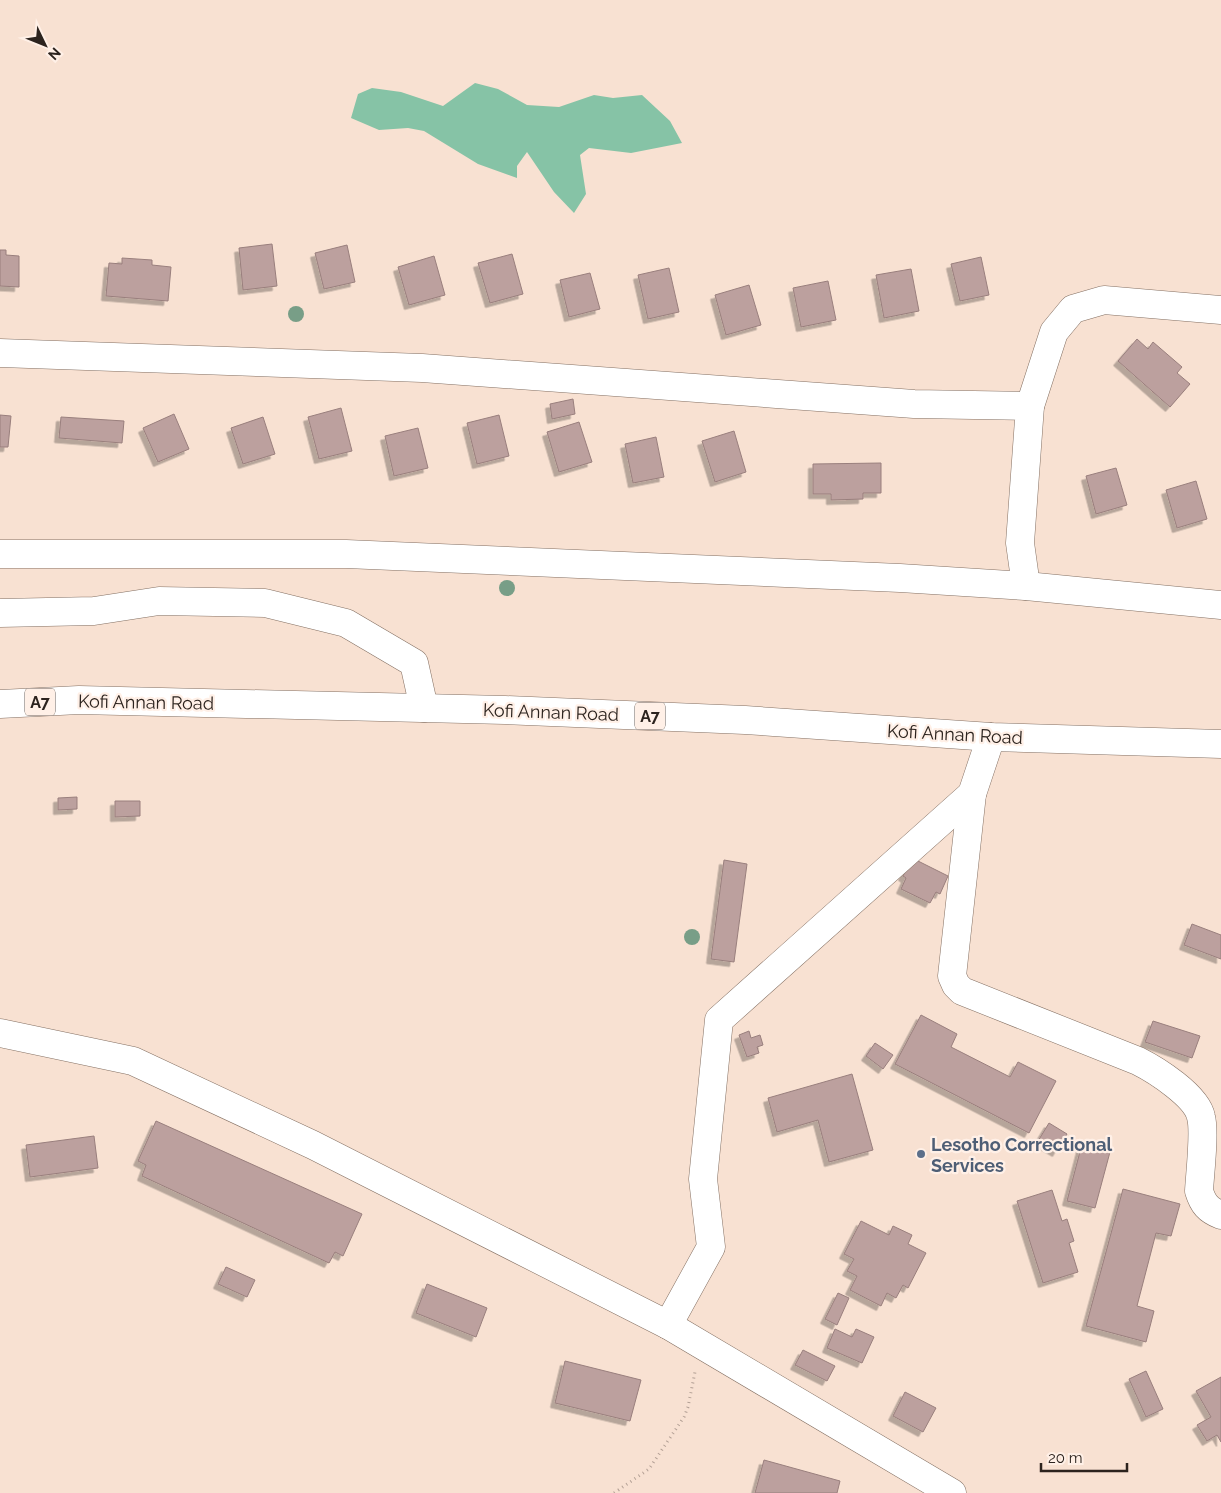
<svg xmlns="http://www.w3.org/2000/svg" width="1221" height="1493" viewBox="0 0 1221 1493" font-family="Raleway,sans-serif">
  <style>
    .green { fill: #86c3a6 }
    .building { fill: #bca09e; stroke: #997f7d; filter: url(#shadow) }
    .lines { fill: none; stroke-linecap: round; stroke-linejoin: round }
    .minor-casing { stroke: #847063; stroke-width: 29 }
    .major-casing { stroke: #847063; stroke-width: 29 }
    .path { stroke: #b3a095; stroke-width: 3; stroke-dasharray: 1 4; stroke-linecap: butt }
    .minor { stroke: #fff; stroke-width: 28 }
    .major { stroke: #fff; stroke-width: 28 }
    .tree { fill: #789e87 }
    .service-dot { fill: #5c6f8a; stroke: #fff0e7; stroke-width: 2 }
    .labels { text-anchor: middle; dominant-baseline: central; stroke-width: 4.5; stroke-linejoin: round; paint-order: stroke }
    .shield { fill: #fff0e7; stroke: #6b605a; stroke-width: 1 }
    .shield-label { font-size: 16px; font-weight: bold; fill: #2c231e }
    .street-label { font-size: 18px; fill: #2c231e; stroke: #fff0e7 }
    .service-label { font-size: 18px; font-weight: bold; fill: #4e5e75; stroke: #fff0e7; text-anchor: start }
  </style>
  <defs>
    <filter id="shadow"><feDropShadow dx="-4.5" dy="4.5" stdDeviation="0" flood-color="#0004"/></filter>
  </defs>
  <rect width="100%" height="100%" fill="#f8e1d2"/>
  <!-- green -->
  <path class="green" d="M 475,83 L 498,89 L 527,105 L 559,107 L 594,95 L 613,98 L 642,95 L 670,121 L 682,143 L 631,153 L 589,148 L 580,155 L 586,194 L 574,213 L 554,192 L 527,152 L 517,166 L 517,178 L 478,164 L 424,131 L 408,128 L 379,130 L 351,118 L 358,94 L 372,88 L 401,92 L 443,106 Z"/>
  <!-- building -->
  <g class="building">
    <path d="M 272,244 L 277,286 L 243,290 L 239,248 Z"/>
    <path d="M 347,245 L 355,282 L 324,289 L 315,253 Z"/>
    <path d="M 0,250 L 6,250 L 6,255 L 19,256 L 19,287 L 0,286 Z"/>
    <path d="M 512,254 L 523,294 L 490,303 L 478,263 Z"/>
    <path d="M 434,256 L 445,295 L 409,305 L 398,267 Z"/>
    <path d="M 981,257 L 989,295 L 960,301 L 951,264 Z"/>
    <path d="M 122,258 L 152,260 L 152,265 L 171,267 L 168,301 L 106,296 L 109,263 L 122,264 Z"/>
    <path d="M 669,268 L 679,312 L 648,319 L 638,275 Z"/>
    <path d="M 911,269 L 919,311 L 884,318 L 876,275 Z"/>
    <path d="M 590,273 L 600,309 L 569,317 L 560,280 Z"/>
    <path d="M 828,281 L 836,320 L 801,327 L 793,288 Z"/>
    <path d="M 749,285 L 761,325 L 726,335 L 715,295 Z"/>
    <path d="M 1137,339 L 1148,349 L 1153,342 L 1182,367 L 1177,373 L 1190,384 L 1170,407 L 1118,361 Z"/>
    <path d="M 573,399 L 575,414 L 552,419 L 550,404 Z"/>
    <path d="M 341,408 L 352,451 L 319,459 L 308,417 Z"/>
    <path d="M 174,414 L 189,449 L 158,462 L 143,428 Z"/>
    <path d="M 0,415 L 11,416 L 8,447 L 0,447 Z"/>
    <path d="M 499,415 L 509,456 L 477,464 L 467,423 Z"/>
    <path d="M 61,417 L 124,421 L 122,443 L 59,438 Z"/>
    <path d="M 263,417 L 275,454 L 243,464 L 231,428 Z"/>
    <path d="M 579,422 L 592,462 L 559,472 L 547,432 Z"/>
    <path d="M 418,428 L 428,468 L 394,476 L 385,436 Z"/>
    <path d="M 734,431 L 746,472 L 715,482 L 702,441 Z"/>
    <path d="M 656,437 L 664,477 L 633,483 L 625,444 Z"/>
    <path d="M 881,463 L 881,493 L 863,493 L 863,499 L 831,500 L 831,494 L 813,494 L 813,464 Z"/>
    <path d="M 1116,468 L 1127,505 L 1096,514 L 1086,476 Z"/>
    <path d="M 1196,481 L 1207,519 L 1177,528 L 1166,490 Z"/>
    <path d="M 77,797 L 77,809 L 58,810 L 58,798 Z"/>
    <path d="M 115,801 L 140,801 L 140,816 L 115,817 Z"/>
    <path d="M 912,858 L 948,876 L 940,894 L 936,892 L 930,903 L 901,889 L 906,878 L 903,876 Z"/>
    <path d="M 724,860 L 747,864 L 734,962 L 711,959 Z"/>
    <path d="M 1192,924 L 1221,935 L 1221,959 L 1184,945 Z"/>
    <path d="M 921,1015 L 957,1034 L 951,1047 L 1010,1077 L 1018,1062 L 1056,1081 L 1029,1133 L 895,1064 Z"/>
    <path d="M 1153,1021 L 1200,1036 L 1192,1058 L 1145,1042 Z"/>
    <path d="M 749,1031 L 751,1038 L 760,1035 L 763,1045 L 757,1047 L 759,1053 L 747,1057 L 739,1035 Z"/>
    <path d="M 875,1043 L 893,1055 L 883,1069 L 866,1056 Z"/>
    <path d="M 852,1074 L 873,1150 L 829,1162 L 818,1120 L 777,1132 L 768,1098 Z"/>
    <path d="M 156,1121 L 362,1214 L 343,1256 L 335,1252 L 329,1263 L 142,1176 L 146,1165 L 138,1161 Z"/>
    <path d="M 1049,1123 L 1067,1134 L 1057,1152 L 1038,1141 Z"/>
    <path d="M 94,1136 L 98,1168 L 30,1177 L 26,1145 Z"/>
    <path d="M 1082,1144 L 1110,1152 L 1095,1208 L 1067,1201 Z"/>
    <path d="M 1123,1189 L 1180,1204 L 1171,1236 L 1156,1233 L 1137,1306 L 1154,1311 L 1146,1342 L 1086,1326 Z"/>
    <path d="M 1052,1190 L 1062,1221 L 1067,1219 L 1074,1241 L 1069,1243 L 1078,1272 L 1043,1283 L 1017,1201 Z"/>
    <path d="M 861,1221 L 889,1235 L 893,1226 L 912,1235 L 908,1244 L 926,1253 L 908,1288 L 903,1285 L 896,1298 L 887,1293 L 881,1306 L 850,1290 L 857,1276 L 847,1271 L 854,1259 L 844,1254 Z"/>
    <path d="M 226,1267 L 255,1280 L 247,1297 L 218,1284 Z"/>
    <path d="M 427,1284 L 487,1308 L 476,1337 L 416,1313 Z"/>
    <path d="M 838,1293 L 849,1298 L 837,1325 L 825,1319 Z"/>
    <path d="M 835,1329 L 852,1337 L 856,1329 L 874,1337 L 862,1363 L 827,1348 Z"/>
    <path d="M 803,1350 L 835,1366 L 827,1381 L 795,1365 Z"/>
    <path d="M 565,1361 L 641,1380 L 630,1421 L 555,1403 Z"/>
    <path d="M 1146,1371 L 1163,1409 L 1146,1417 L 1129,1379 Z"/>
    <path d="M 1221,1377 L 1221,1442 L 1217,1435 L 1207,1441 L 1197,1425 L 1211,1417 L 1196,1391 Z"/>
    <path d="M 905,1392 L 936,1408 L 923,1432 L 893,1416 Z"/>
    <path d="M 764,1460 L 840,1481 L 837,1493 L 755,1493 Z"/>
  </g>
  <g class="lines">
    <!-- minor casing -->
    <g class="minor-casing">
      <g id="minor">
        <path d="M 0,353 L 422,368 L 914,404 L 1030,406 L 1020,543 L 1026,586"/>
        <path d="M 1030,406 L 1054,332 L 1073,309 L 1104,300 L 1221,310"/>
        <path d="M 0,554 L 346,554 L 900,578 L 1026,586 L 1221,605"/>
        <path d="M 0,613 L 94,611 L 159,601 L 265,603 L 346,623 L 414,663 L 424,708"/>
        <path d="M 972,794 L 952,976 L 956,985 L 962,991 L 1138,1061 C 1156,1070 1197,1096 1201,1117 C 1205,1132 1200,1173 1199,1191 C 1203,1204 1208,1210 1221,1215"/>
        <path d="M 0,1033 L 133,1061 L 313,1145 L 668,1325 L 952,1493"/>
        <path d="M 668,1325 L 711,1247 L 703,1179 L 719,1020 L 972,794 L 991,737"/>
      </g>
    </g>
    <!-- major casing -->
    <g class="major-casing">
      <path id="major" d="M 0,704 L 79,700 L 505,710 L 745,720 L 991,737 L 1221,744"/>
    </g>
    <!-- path -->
    <path class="path" d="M 614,1493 L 649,1469 L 684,1417 L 688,1407 L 695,1372"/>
    <!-- minor -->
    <use href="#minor" class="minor"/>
    <!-- major -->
    <use href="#major" class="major"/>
  </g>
  <!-- trees -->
  <g class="tree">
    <circle cx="296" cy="314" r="8"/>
    <circle cx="507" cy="588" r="8"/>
    <circle cx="692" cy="937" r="8"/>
  </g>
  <!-- markers -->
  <circle class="service-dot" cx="921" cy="1154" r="5"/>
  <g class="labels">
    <!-- shield labels -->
    <g class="shield">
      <rect x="25" y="688.5" width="30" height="27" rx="4"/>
      <rect x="635" y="702.5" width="30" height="27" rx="4"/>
    </g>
    <g class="shield-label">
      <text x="40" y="702">A7</text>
      <text x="650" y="716">A7</text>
    </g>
    <!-- street labels -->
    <g class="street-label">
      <text transform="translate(146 702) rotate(1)">Kofi Annan Road</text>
      <text transform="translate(551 712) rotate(2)">Kofi Annan Road</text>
      <text transform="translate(955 734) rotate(3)">Kofi Annan Road</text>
    </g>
    <!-- service labels -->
    <g class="service-label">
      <text x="931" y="1144">Lesotho Correctional<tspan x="931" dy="21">Services</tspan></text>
    </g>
  </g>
  <!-- north arrow -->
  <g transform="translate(45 45) rotate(133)" stroke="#fff0e7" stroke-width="4" paint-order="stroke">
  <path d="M0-4L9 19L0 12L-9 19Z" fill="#2c231e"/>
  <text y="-8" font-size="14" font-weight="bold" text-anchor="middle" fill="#2c231e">N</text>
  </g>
  <!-- scale -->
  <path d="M1041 1463v8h86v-8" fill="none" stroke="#2c231e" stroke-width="2.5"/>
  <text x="1048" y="1463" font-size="15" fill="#2c231e" stroke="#fff0e7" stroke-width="4" paint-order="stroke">20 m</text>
</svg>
